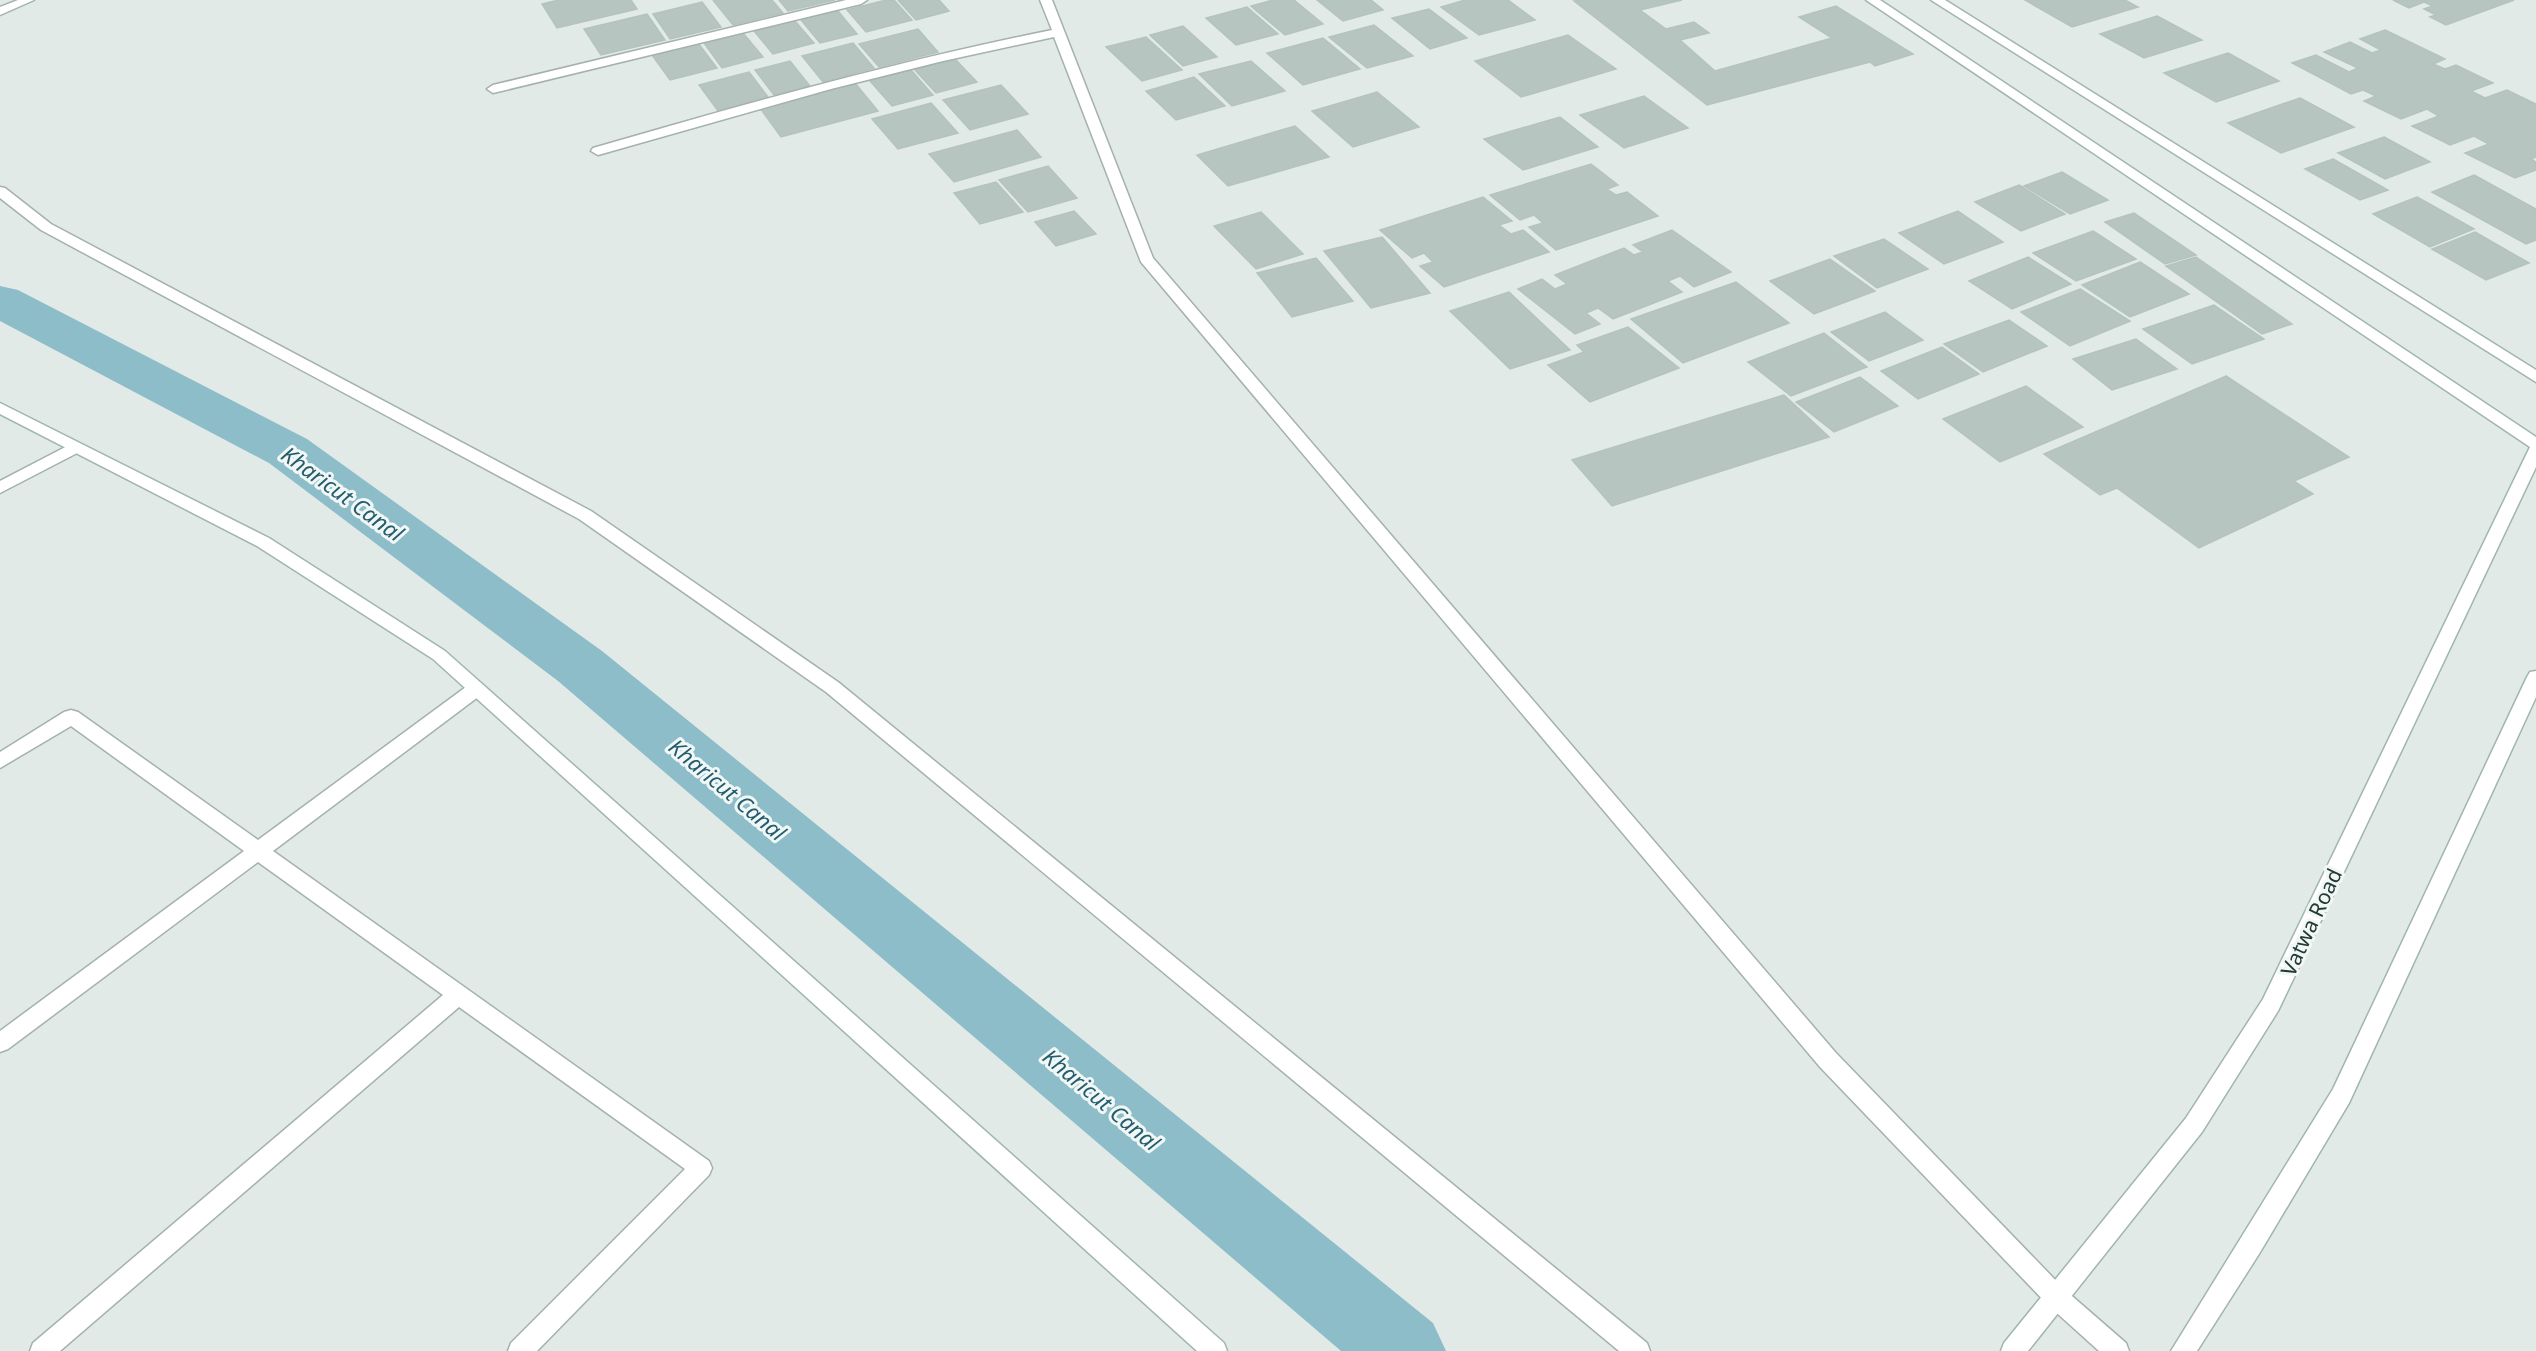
<svg xmlns="http://www.w3.org/2000/svg" width="2536" height="1351" viewBox="0 0 2536 1351" font-family="'Noto Sans',sans-serif">
  <style>
    .lines { fill: none; stroke-linecap: round; stroke-linejoin: round }
    .canal { fill: #8ebdca; fill-rule: evenodd }
    .building { fill: #b7c5c0; stroke: #b4c3be; stroke-width: 1.5 }
    .street-casing { stroke: #a4b1ae; stroke-width: 3 }
    .secondary-casing { stroke: #a1b5af; stroke-width: 3 }
    .street { fill: #fff; fill-rule: evenodd }
    .secondary { fill: #fff; fill-rule: evenodd }
    .labels { text-anchor: middle; dominant-baseline: central; stroke-width: 6; stroke-linejoin: round; paint-order: stroke }
    .street-label { font-size: 21px; fill: #233935; stroke: #f1f7f5 }
    .water-label { font-size: 22px; font-style: italic; fill: #235d6f; stroke: #f1f7f5 }
  </style>
  <rect width="100%" height="100%" fill="#e1eae7"/>
  <g class="lines">
    <!-- canal -->
    <path class="canal" d="M 0,286 L 18,290 L 307,439 L 602,651 L 1433,1323 L 1446,1351 L 1341,1351 L 558,681 L 269,463 L 0,321 Z"/>
  </g>
  <!-- building -->
  <g class="building">
    <path d="M 559,0 L 631,0 L 637,9 L 557,28 L 542,4 Z"/>
    <path d="M 713,0 L 772,0 L 783,13 L 733,25 Z"/>
    <path d="M 779,0 L 835,0 L 788,11 Z"/>
    <path d="M 886,0 L 894,0 L 912,20 L 866,32 L 847,10 Z"/>
    <path d="M 898,0 L 939,0 L 949,11 L 916,20 Z"/>
    <path d="M 1273,0 L 1294,0 L 1323,24 L 1285,35 L 1251,6 Z"/>
    <path d="M 1317,0 L 1371,0 L 1383,10 L 1343,21 Z"/>
    <path d="M 1465,0 L 1508,0 L 1535,20 L 1479,35 L 1441,7 Z"/>
    <path d="M 1580,0 L 1682,0 L 1640,10 L 1666,29 L 1694,22 L 1709,33 L 1680,40 L 1715,71 L 1832,38 L 1799,17 L 1836,6 L 1913,54 L 1875,66 L 1870,62 L 1707,105 L 1574,1 Z"/>
    <path d="M 2025,0 L 2125,0 L 2138,7 L 2072,27 Z"/>
    <path d="M 2393,0 L 2514,0 L 2446,25 L 2430,17 L 2436,15 L 2424,9 L 2433,6 L 2424,2 L 2409,8 Z"/>
    <path d="M 702,2 L 721,27 L 670,39 L 653,14 Z"/>
    <path d="M 1247,7 L 1278,34 L 1236,45 L 1206,18 Z"/>
    <path d="M 1429,9 L 1467,38 L 1430,49 L 1392,18 Z"/>
    <path d="M 838,11 L 857,34 L 820,43 L 801,20 Z"/>
    <path d="M 647,14 L 665,40 L 601,55 L 584,29 Z"/>
    <path d="M 2157,16 L 2202,40 L 2144,58 L 2100,34 Z"/>
    <path d="M 795,21 L 814,43 L 773,54 L 754,31 Z"/>
    <path d="M 1374,25 L 1413,56 L 1367,68 L 1329,37 Z"/>
    <path d="M 1183,26 L 1217,57 L 1183,66 L 1150,35 Z"/>
    <path d="M 918,29 L 938,52 L 879,67 L 859,44 Z"/>
    <path d="M 2385,30 L 2445,59 L 2433,64 L 2445,69 L 2456,65 L 2493,83 L 2471,91 L 2485,98 L 2507,90 L 2536,104 L 2536,157 L 2531,159 L 2536,162 L 2536,170 L 2515,178 L 2465,153 L 2489,144 L 2474,136 L 2450,145 L 2412,126 L 2439,116 L 2427,109 L 2401,119 L 2364,101 L 2376,96 L 2363,90 L 2351,94 L 2292,63 L 2316,55 L 2349,72 L 2358,68 L 2324,52 L 2350,42 L 2372,53 L 2381,50 L 2360,39 Z"/>
    <path d="M 743,33 L 763,57 L 722,68 L 704,43 Z"/>
    <path d="M 1568,35 L 1616,69 L 1521,97 L 1475,61 Z"/>
    <path d="M 1146,37 L 1182,70 L 1142,81 L 1106,47 Z"/>
    <path d="M 1323,38 L 1360,69 L 1303,85 L 1267,53 Z"/>
    <path d="M 698,43 L 717,68 L 670,80 L 652,55 Z"/>
    <path d="M 853,43 L 874,68 L 823,82 L 802,56 Z"/>
    <path d="M 2228,53 L 2279,81 L 2216,102 L 2164,73 Z"/>
    <path d="M 955,59 L 977,82 L 936,93 L 914,69 Z"/>
    <path d="M 790,61 L 810,86 L 774,95 L 755,70 Z"/>
    <path d="M 1251,61 L 1285,91 L 1232,106 L 1199,74 Z"/>
    <path d="M 911,70 L 933,95 L 892,106 L 870,81 Z"/>
    <path d="M 749,72 L 768,97 L 718,111 L 699,85 Z"/>
    <path d="M 1194,77 L 1225,106 L 1176,120 L 1146,91 Z"/>
    <path d="M 855,83 L 878,111 L 781,137 L 760,108 Z"/>
    <path d="M 1001,85 L 1028,114 L 970,130 L 943,100 Z"/>
    <path d="M 1377,92 L 1419,127 L 1353,147 L 1312,111 Z"/>
    <path d="M 1644,96 L 1688,128 L 1624,148 L 1580,115 Z"/>
    <path d="M 2300,98 L 2354,127 L 2281,153 L 2228,123 Z"/>
    <path d="M 931,103 L 958,133 L 898,149 L 872,119 Z"/>
    <path d="M 1560,117 L 1598,147 L 1523,170 L 1484,139 Z"/>
    <path d="M 1295,126 L 1329,157 L 1228,186 L 1197,155 Z"/>
    <path d="M 1017,130 L 1041,157 L 954,182 L 929,154 Z"/>
    <path d="M 2384,137 L 2430,162 L 2385,179 L 2338,153 Z"/>
    <path d="M 2333,159 L 2388,190 L 2360,200 L 2305,169 Z"/>
    <path d="M 1591,164 L 1618,185 L 1607,189 L 1616,195 L 1627,192 L 1658,216 L 1556,250 L 1529,227 L 1543,223 L 1534,215 L 1520,220 L 1490,195 Z"/>
    <path d="M 1048,166 L 1077,198 L 1028,212 L 999,180 Z"/>
    <path d="M 2062,172 L 2108,200 L 2070,214 L 2024,186 Z"/>
    <path d="M 2474,175 L 2536,209 L 2536,240 L 2526,244 L 2432,192 Z"/>
    <path d="M 996,182 L 1023,212 L 980,224 L 954,193 Z"/>
    <path d="M 2019,185 L 2065,214 L 2021,231 L 1975,202 Z"/>
    <path d="M 1483,197 L 1512,221 L 1499,225 L 1511,234 L 1523,230 L 1549,252 L 1444,287 L 1420,266 L 1433,262 L 1424,253 L 1412,258 L 1380,230 Z"/>
    <path d="M 2417,197 L 2474,229 L 2430,247 L 2373,214 Z"/>
    <path d="M 1074,211 L 1096,234 L 1056,246 L 1035,222 Z"/>
    <path d="M 1958,211 L 2003,242 L 1944,264 L 1899,233 Z"/>
    <path d="M 1261,212 L 1303,254 L 1256,269 L 1214,226 Z"/>
    <path d="M 2134,213 L 2196,255 L 2165,264 L 2105,222 Z"/>
    <path d="M 1672,230 L 1731,272 L 1694,287 L 1680,276 L 1668,281 L 1682,292 L 1613,319 L 1598,308 L 1586,313 L 1600,324 L 1575,334 L 1518,289 L 1542,279 L 1555,289 L 1567,284 L 1555,275 L 1624,248 L 1634,255 L 1643,252 L 1633,245 Z"/>
    <path d="M 2093,231 L 2136,259 L 2076,281 L 2033,253 Z"/>
    <path d="M 2475,232 L 2529,263 L 2486,280 L 2432,249 Z"/>
    <path d="M 1382,237 L 1430,293 L 1371,308 L 1324,251 Z"/>
    <path d="M 1884,239 L 1928,269 L 1877,288 L 1834,256 Z"/>
    <path d="M 2028,257 L 2071,284 L 2012,309 L 1969,281 Z"/>
    <path d="M 2196,257 L 2292,324 L 2262,334 L 2166,266 Z"/>
    <path d="M 1316,258 L 1353,301 L 1292,317 L 1257,273 Z"/>
    <path d="M 1830,259 L 1875,291 L 1814,314 L 1770,281 Z"/>
    <path d="M 2140,262 L 2189,294 L 2130,317 L 2082,285 Z"/>
    <path d="M 1736,282 L 1789,323 L 1683,363 L 1631,319 Z"/>
    <path d="M 2080,289 L 2130,321 L 2070,346 L 2021,312 Z"/>
    <path d="M 1509,292 L 1570,350 L 1510,369 L 1450,311 Z"/>
    <path d="M 2214,305 L 2264,339 L 2192,364 L 2143,329 Z"/>
    <path d="M 1885,312 L 1923,340 L 1869,361 L 1831,332 Z"/>
    <path d="M 2009,320 L 2047,346 L 1983,372 L 1944,344 Z"/>
    <path d="M 1628,327 L 1679,368 L 1590,402 L 1548,365 L 1584,352 L 1577,345 Z"/>
    <path d="M 1824,333 L 1867,367 L 1791,396 L 1748,362 Z"/>
    <path d="M 2136,339 L 2177,369 L 2112,390 L 2073,359 Z"/>
    <path d="M 1942,347 L 1979,374 L 1918,399 L 1881,371 Z"/>
    <path d="M 2226,376 L 2349,457 L 2294,481 L 2313,494 L 2199,548 L 2117,488 L 2100,495 L 2044,454 Z"/>
    <path d="M 1860,377 L 1898,406 L 1834,432 L 1796,402 Z"/>
    <path d="M 2026,386 L 2083,427 L 2000,462 L 1943,419 Z"/>
    <path d="M 1784,395 L 1829,437 L 1612,506 L 1572,460 Z"/>
  </g>
  <g class="lines">
    <!-- street casing -->
    <g class="street-casing">
      <g id="street">
        <path d="M 18,0 L 34,0 L 0,15 L 0,7 Z"/>
        <path d="M 846,0 L 867,0 L 861,4 L 493,93 L 487,89 L 493,85 Z"/>
        <path d="M 1040,0 L 1052,0 L 1153,258 L 1836,1053 L 2065,1290 L 2126,1343 L 2129,1351 L 2099,1351 L 2049,1306 L 1820,1067 L 1141,262 L 1054,37 L 943,61 L 831,89 L 598,155 L 591,151 L 593,148 C 745,104 897,61 1052,30 Z"/>
        <path d="M 0,187 L 5,188 L 51,224 L 591,511 L 838,682 L 1647,1343 L 1650,1351 L 1619,1351 L 826,692 L 579,519 L 41,230 L 0,198 Z"/>
        <path d="M 75,442 L 83,447 L 81,451 L 0,493 L 0,481 Z"/>
        <path d="M 476,682 L 482,684 L 485,689 L 482,694 L 273,851 L 709,1161 L 712,1168 L 709,1175 L 537,1351 L 508,1351 L 511,1343 L 685,1169 L 459,1007 L 60,1351 L 30,1351 L 33,1343 L 443,995 L 258,862 L 8,1049 L 0,1052 L 0,1031 L 244,851 L 71,726 L 0,768 L 0,752 L 64,712 L 71,710 L 78,712 L 258,840 L 470,684 Z"/>
      </g>
    </g>
    <!-- secondary casing -->
    <g class="secondary-casing">
      <g id="secondary">
        <path d="M 1866,0 L 1880,0 L 2536,437 L 2536,467 L 2278,1011 L 2202,1132 L 2028,1351 L 2001,1351 L 2004,1343 L 2186,1118 L 2263,999 L 2530,447 Z"/>
        <path d="M 1931,0 L 1945,0 L 2536,370 L 2536,382 Z"/>
        <path d="M 0,403 L 269,538 L 445,651 L 1224,1343 L 1227,1351 L 1197,1351 L 433,659 L 257,546 L 0,414 Z"/>
        <path d="M 2536,671 L 2536,697 L 2349,1103 L 2259,1254 L 2197,1351 L 2171,1351 L 2333,1089 L 2527,677 L 2530,672 Z"/>
      </g>
    </g>
    <!-- street -->
    <use href="#street" class="street"/>
    <!-- secondary -->
    <use href="#secondary" class="secondary"/>
  </g>
  <g class="labels">
    <!-- street labels -->
    <g class="street-label">
      <text transform="translate(2311 922) rotate(-65)">Vatwa Road</text>
    </g>
    <!-- water labels -->
    <g class="water-label">
      <text transform="translate(343 493) rotate(36)">Kharicut Canal</text>
      <text transform="translate(728 789) rotate(40)">Kharicut Canal</text>
      <text transform="translate(1102 1099) rotate(40)">Kharicut Canal</text>
    </g>
  </g>
</svg>
